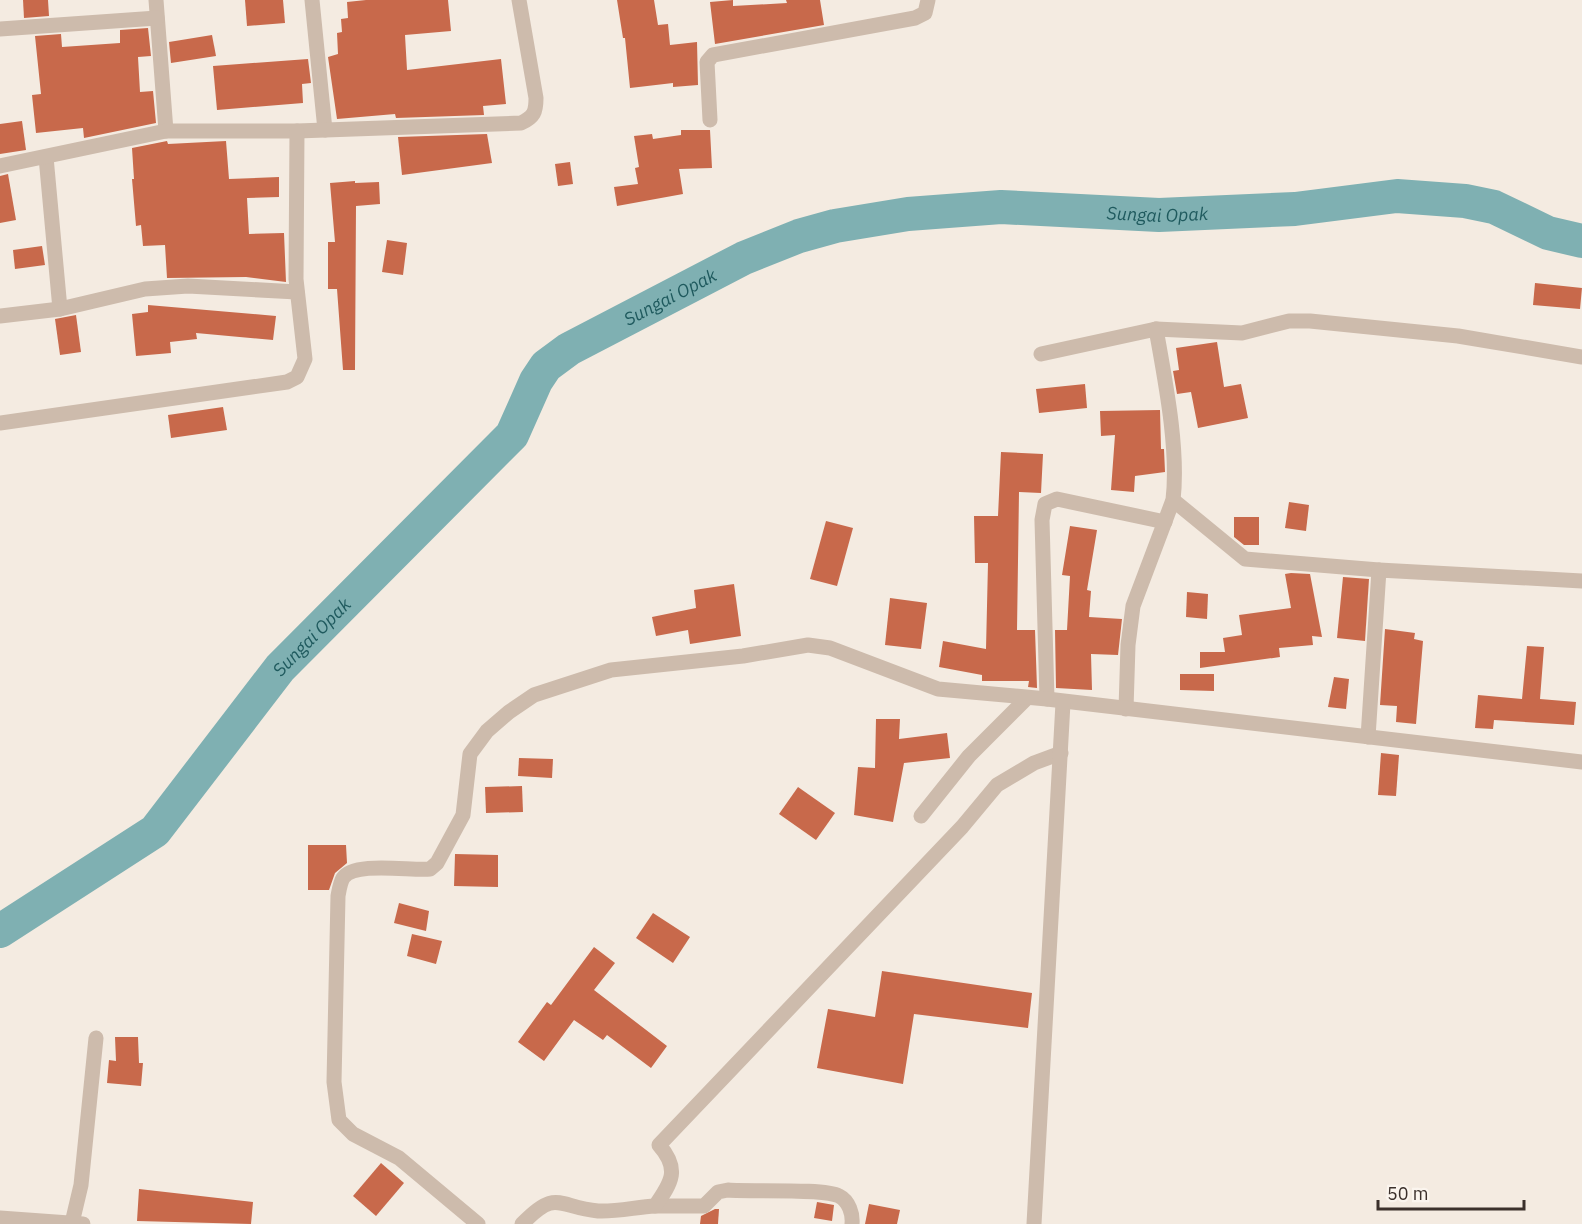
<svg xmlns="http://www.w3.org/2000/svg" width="1582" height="1224" viewBox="0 0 1582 1224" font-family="'IBM Plex Sans',sans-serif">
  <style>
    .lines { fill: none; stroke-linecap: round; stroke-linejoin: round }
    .river { stroke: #7fb0b2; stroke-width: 34 }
    .building { fill: #c8694b }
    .minor { stroke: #cdbbac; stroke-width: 15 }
    .labels { text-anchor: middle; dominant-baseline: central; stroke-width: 4.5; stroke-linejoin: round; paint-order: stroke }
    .water-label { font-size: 18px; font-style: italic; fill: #1f5a5e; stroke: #fbf5ee }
  </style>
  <rect width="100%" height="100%" fill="#f4ebe1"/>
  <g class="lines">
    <!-- river -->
    <path class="river" id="s1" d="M 0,931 L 155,831 L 280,668 L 512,435 L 536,381 L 546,366 L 569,349 L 744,258 L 799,236 L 835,226 L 908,214 L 1001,207 L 1159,215 L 1295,209 L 1397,196 L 1465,201 L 1494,207 L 1548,233 L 1582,241"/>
  </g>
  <!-- building -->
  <g class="building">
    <path d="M 23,0 L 48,0 L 49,16 L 24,18 Z"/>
    <path d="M 245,0 L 283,0 L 285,23 L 247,26 Z"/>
    <path d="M 366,0 L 448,0 L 451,31 L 405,35 L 407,70 L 501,59 L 506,104 L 483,106 L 484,115 L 396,118 L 395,114 L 337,119 L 328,57 L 338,54 L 337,33 L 342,32 L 341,19 L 348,18 L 347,2 Z"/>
    <path d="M 617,0 L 654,0 L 658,25 L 668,24 L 670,45 L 697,42 L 698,85 L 673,87 L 673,83 L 630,88 L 625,38 L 623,38 Z"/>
    <path d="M 733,0 L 733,6 L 787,3 L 786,0 L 820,0 L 824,25 L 715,44 L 710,2 Z"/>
    <path d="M 148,28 L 151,56 L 138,57 L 140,92 L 153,91 L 156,123 L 84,138 L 83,128 L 36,133 L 32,95 L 41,94 L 35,36 L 61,34 L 62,47 L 120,43 L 120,30 Z"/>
    <path d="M 212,35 L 216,56 L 171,63 L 169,42 Z"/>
    <path d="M 308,59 L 311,83 L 302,84 L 303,103 L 217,110 L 213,66 Z"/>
    <path d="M 22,121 L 26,150 L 0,154 L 0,124 Z"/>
    <path d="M 681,130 L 710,130 L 712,168 L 679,169 L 683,194 L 617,206 L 614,187 L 638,184 L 635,168 L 639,167 L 634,136 L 652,134 L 653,139 L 681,135 Z"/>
    <path d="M 487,134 L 492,163 L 402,175 L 398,137 Z"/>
    <path d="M 167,141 L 168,144 L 226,141 L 229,179 L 279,177 L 279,197 L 247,198 L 249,234 L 284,233 L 286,282 L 246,277 L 167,278 L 165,245 L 143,246 L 141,225 L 136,226 L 132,179 L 134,179 L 132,148 Z"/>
    <path d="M 570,162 L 573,184 L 558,186 L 555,164 Z"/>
    <path d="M 8,174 L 16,220 L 0,223 L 0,176 Z"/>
    <path d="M 355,181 L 355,183 L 379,182 L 380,204 L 356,206 L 355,370 L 343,370 L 337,289 L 328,289 L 328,242 L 335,242 L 330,183 Z"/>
    <path d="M 387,240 L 407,243 L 403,275 L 382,272 Z"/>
    <path d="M 42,246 L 45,265 L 15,269 L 13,250 Z"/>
    <path d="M 1535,283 L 1582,288 L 1580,309 L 1533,305 Z"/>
    <path d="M 148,305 L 276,316 L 273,340 L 196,333 L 197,339 L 170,342 L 171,353 L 136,356 L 132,314 L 148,312 Z"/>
    <path d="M 76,315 L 81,352 L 60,355 L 55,319 Z"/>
    <path d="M 1217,342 L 1224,387 L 1241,384 L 1248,418 L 1198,428 L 1191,392 L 1177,394 L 1173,371 L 1179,370 L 1176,348 Z"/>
    <path d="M 1085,384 L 1087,408 L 1039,413 L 1036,389 Z"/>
    <path d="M 223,407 L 227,430 L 171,438 L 168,415 Z"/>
    <path d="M 1160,410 L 1161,449 L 1164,449 L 1165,472 L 1135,476 L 1134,492 L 1111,490 L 1115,435 L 1101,436 L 1100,411 Z"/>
    <path d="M 1001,452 L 1043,454 L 1041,493 L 1019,492 L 1017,630 L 1035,630 L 1037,688 L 1028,687 L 1029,681 L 982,681 L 982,675 L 939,667 L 943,641 L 986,649 L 988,563 L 975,563 L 974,516 L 998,516 Z"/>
    <path d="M 1289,502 L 1309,505 L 1306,531 L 1285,528 Z"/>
    <path d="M 1234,517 L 1259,517 L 1259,545 L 1244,545 L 1234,537 Z"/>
    <path d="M 826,521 L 853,528 L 837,586 L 810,579 Z"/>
    <path d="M 1070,526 L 1097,530 L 1087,590 L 1091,591 L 1089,617 L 1122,619 L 1118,655 L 1091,654 L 1092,690 L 1056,688 L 1055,630 L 1067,630 L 1070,576 L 1062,575 Z"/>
    <path d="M 1291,573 L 1310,574 L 1322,637 L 1312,636 L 1313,645 L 1279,648 L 1280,657 L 1200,668 L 1200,652 L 1225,652 L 1223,638 L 1242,635 L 1239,615 L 1291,608 L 1285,574 Z"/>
    <path d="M 1343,577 L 1369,579 L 1365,641 L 1337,638 Z"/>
    <path d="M 734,584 L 741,636 L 690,644 L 688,630 L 656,636 L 652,617 L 696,608 L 694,590 Z"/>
    <path d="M 1187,592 L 1208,594 L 1207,619 L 1186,617 Z"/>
    <path d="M 890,598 L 927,603 L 921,649 L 885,645 Z"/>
    <path d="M 1385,629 L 1415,633 L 1414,639 L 1423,641 L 1416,724 L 1396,722 L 1397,706 L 1380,705 Z"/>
    <path d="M 1527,646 L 1544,647 L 1540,699 L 1576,702 L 1574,725 L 1494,720 L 1493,729 L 1475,728 L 1478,695 L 1522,699 Z"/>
    <path d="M 1180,674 L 1214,674 L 1214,691 L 1180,690 Z"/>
    <path d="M 1334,677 L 1349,679 L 1346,709 L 1328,707 Z"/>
    <path d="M 876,719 L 900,719 L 899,739 L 947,733 L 950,758 L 904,763 L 893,822 L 854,815 L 858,767 L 875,768 Z"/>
    <path d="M 1381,753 L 1399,755 L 1396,796 L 1378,795 Z"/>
    <path d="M 519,758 L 553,759 L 552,778 L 518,776 Z"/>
    <path d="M 522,786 L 523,812 L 486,813 L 485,787 Z"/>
    <path d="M 798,787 L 835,813 L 816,840 L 779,814 Z"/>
    <path d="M 308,845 L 346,845 L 347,863 L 335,873 L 329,890 L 308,890 Z"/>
    <path d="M 455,854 L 498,855 L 498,887 L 454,886 Z"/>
    <path d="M 399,903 L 429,911 L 426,931 L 394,923 Z"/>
    <path d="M 653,913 L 690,937 L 673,963 L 636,938 Z"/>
    <path d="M 412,934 L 442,941 L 436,964 L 407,956 Z"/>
    <path d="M 594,947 L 615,963 L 594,990 L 667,1046 L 651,1068 L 607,1035 L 603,1040 L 574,1020 L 544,1061 L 518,1042 L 547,1002 L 551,1005 Z"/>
    <path d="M 882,971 L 1032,993 L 1028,1028 L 914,1014 L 903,1084 L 817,1068 L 828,1009 L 875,1017 Z"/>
    <path d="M 115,1037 L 138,1037 L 139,1063 L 143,1063 L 141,1086 L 107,1083 L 109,1060 L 116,1061 Z"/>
    <path d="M 381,1163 L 404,1183 L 376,1216 L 353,1196 Z"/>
    <path d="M 139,1189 L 253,1202 L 251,1224 L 137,1221 Z"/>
    <path d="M 817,1202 L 834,1205 L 832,1221 L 814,1218 Z"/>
    <path d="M 869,1204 L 900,1210 L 897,1224 L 865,1224 Z"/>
    <path d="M 715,1209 L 719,1209 L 718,1224 L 700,1224 L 701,1216 Z"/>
  </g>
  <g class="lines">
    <!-- minor -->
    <g class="minor">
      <path d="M 156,0 L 166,131"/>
      <path d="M 312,0 L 325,130"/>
      <path d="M 0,29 L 157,18"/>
      <path d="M 710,120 L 707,62 L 713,55 L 915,18 L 925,13 L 928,0"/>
      <path d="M 46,157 L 60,309"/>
      <path d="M 0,166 L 166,131 L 297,131 L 521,123 C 534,117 536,112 536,98 L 519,0"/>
      <path d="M 0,316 L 60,309 L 145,289 L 188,286 L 297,292"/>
      <path d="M 1041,354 L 1156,329 L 1242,333 L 1289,321 L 1310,321 L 1458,336 L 1582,357"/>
      <path d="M 0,423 L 287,382 L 297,377 L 305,359 L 296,279 L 297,131"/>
      <path d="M 1173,500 L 1245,559 L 1379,570"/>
      <path d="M 1047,699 L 1042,520 L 1045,504 L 1057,499 L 1165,522"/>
      <path d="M 1126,709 L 1128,645 L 1133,606 L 1173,500 C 1179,449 1165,380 1156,329"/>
      <path d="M 1368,737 L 1379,570 L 1582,581"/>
      <path d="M 921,816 L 969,756 L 1027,698"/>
      <path d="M 655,1206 L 704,1206 L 718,1192 L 728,1190 C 750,1192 824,1188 839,1196 C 849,1201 853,1214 852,1224"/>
      <path d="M 0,1218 L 83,1224"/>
      <path d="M 72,1223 L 81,1185 L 96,1038"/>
      <path d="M 478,1224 L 399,1158 L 353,1134 L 339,1120 L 334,1082 L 338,896 C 339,891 340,883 343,878 C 354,861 411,871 430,869 L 437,863 L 463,815 L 470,754 L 487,731 L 509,712 L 534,695 L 611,670 L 743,656 L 808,645 L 830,648 L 938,689 L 1047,699 L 1582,762"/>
      <path d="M 522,1224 C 557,1188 557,1207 598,1211 C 616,1212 637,1207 655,1206 C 672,1182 680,1169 659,1145 L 962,827 L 997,785 L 1034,763 L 1061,753"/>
      <path d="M 1034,1224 L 1063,703"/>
    </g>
  </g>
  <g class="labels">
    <!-- water labels -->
    <g class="water-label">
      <text stroke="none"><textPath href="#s1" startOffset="1442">Sungai Opak</textPath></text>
      <text stroke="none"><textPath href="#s1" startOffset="938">Sungai Opak</textPath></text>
      <text stroke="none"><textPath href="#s1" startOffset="434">Sungai Opak</textPath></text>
    </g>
  </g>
  <!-- scale -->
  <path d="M1378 1200v9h146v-9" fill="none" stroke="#3b302b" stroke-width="3"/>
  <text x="1387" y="1200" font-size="18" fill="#3b302b" stroke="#fbf5ee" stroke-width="4.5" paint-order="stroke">50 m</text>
</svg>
